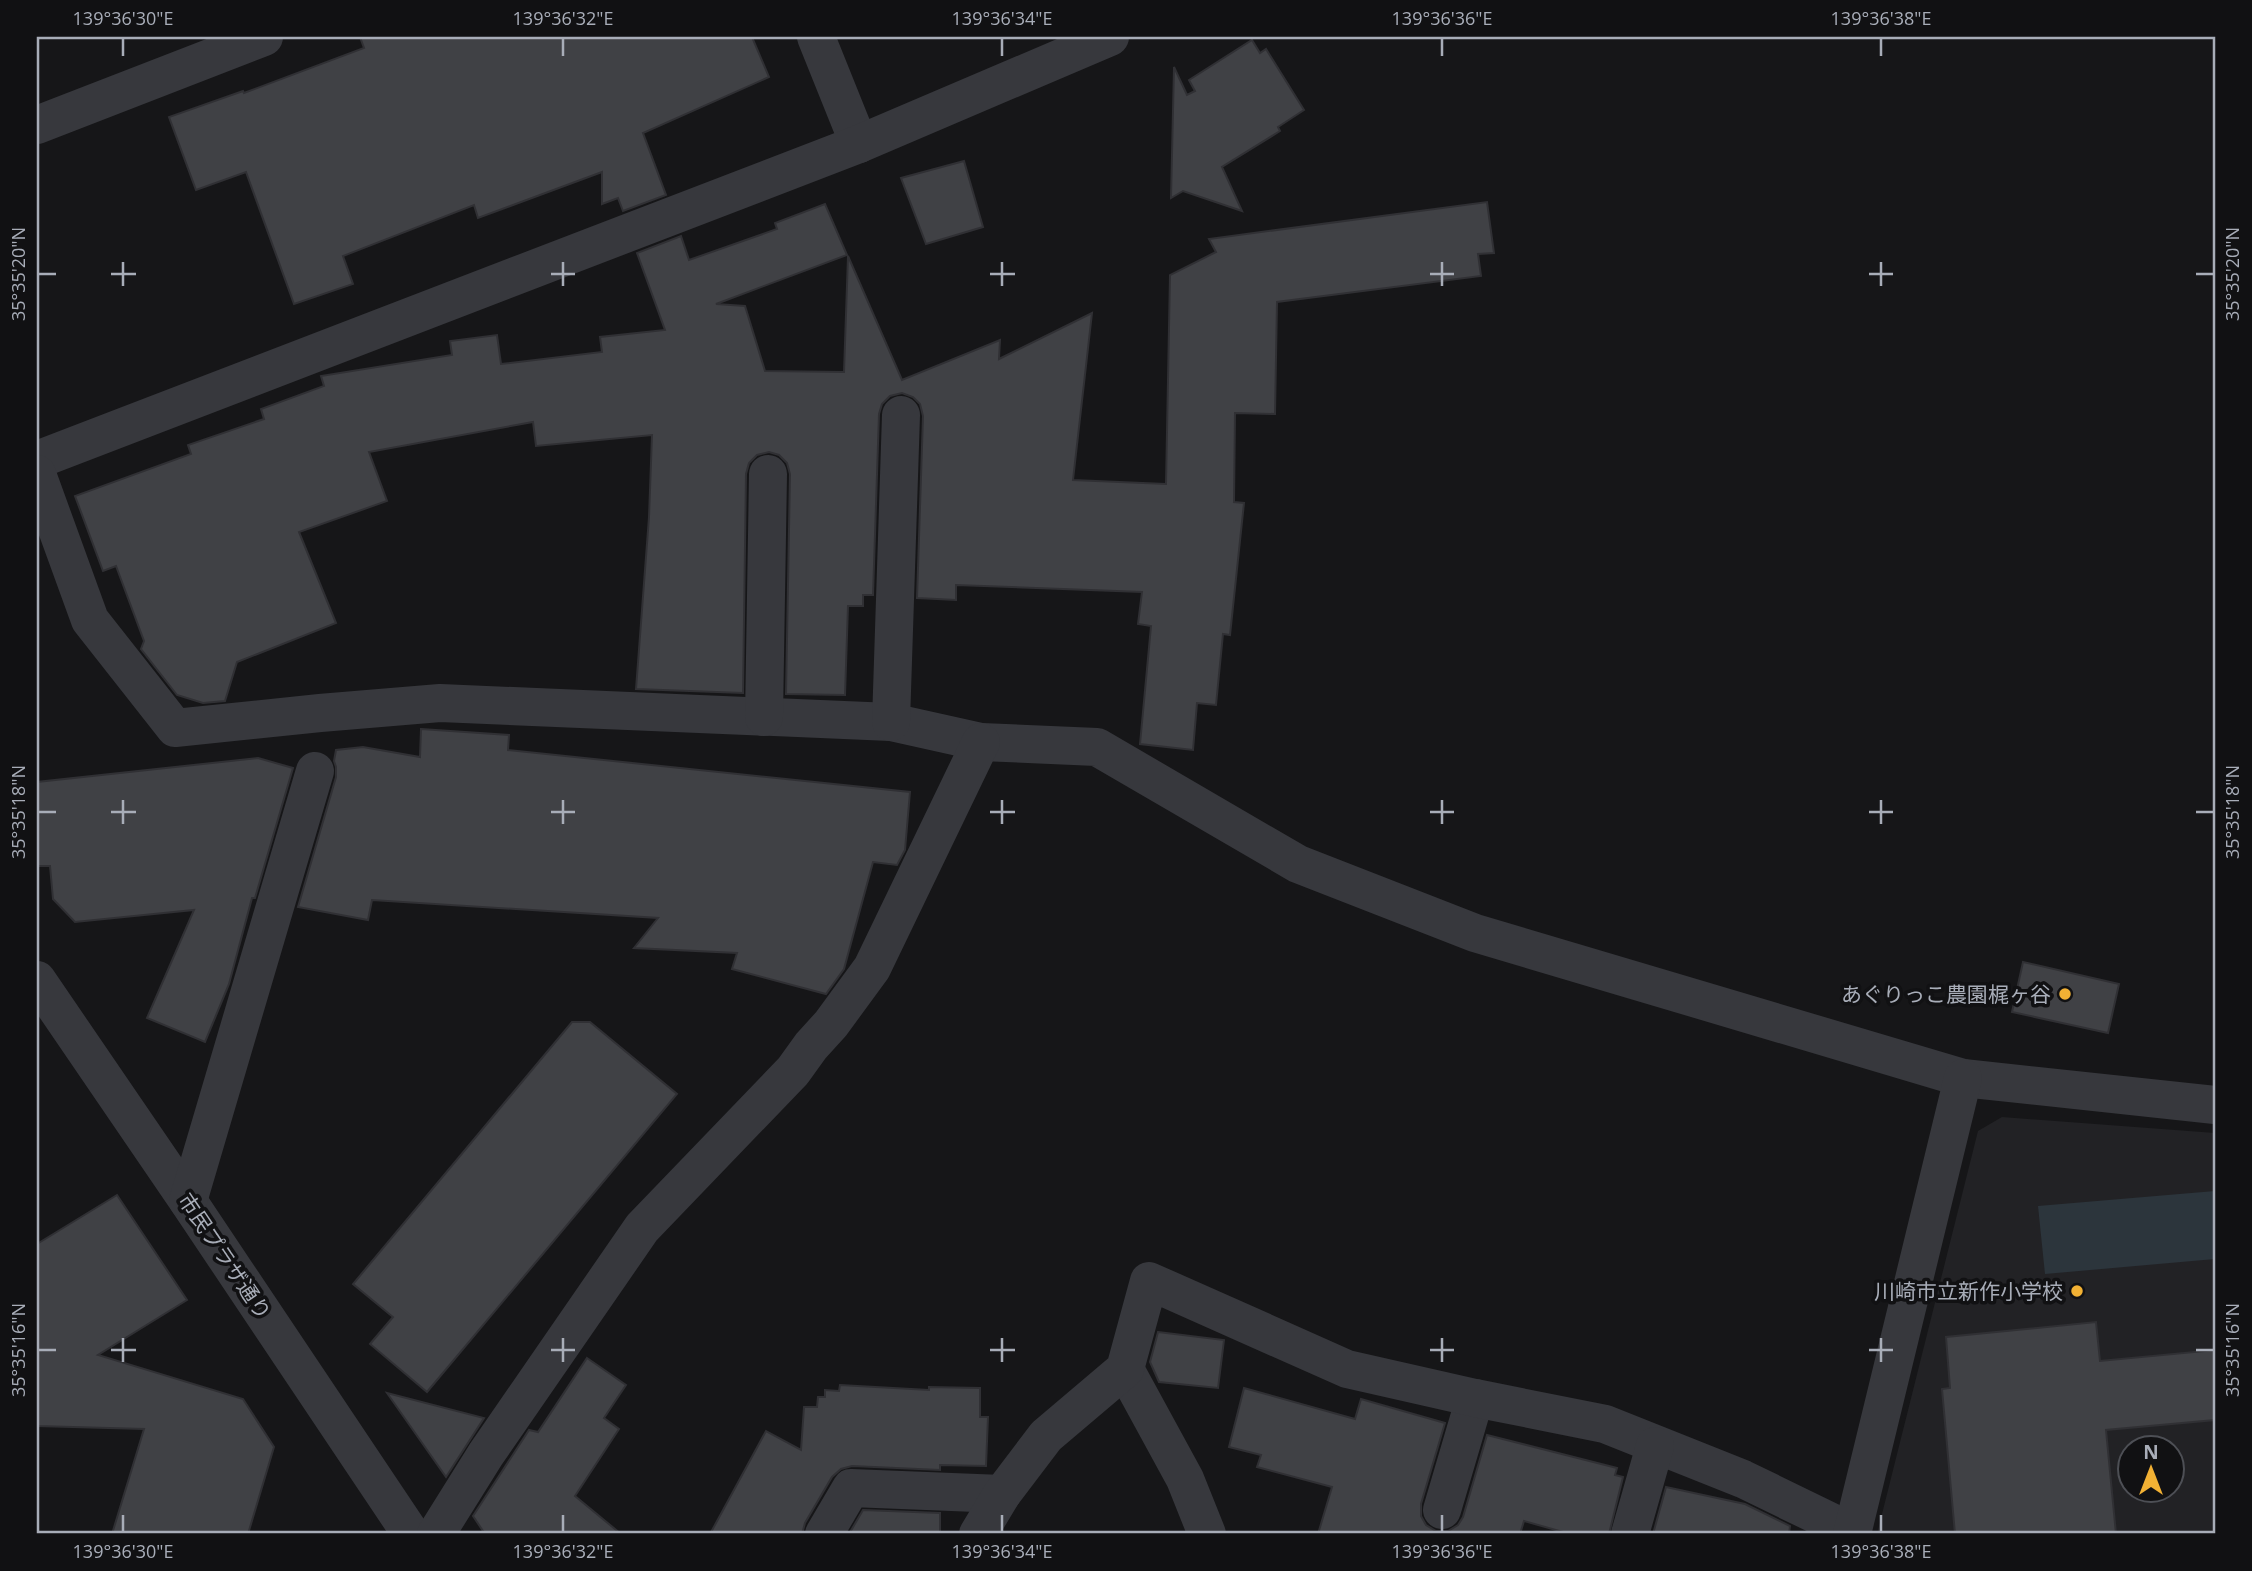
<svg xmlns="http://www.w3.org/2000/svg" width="2252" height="1571" viewBox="0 0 2252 1571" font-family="'Open Sans','Noto Sans JP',sans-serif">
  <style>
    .built { fill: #222225; fill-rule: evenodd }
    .water { fill: #2c353c }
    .building { fill: #404145; stroke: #303034; stroke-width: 2 }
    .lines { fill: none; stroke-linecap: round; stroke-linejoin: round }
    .minor { stroke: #37383d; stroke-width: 38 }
    .ticks { fill: none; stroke: #a8adb8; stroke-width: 2.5 }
    .poi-dot { fill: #f2b134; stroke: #111113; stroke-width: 2.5 }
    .labels { text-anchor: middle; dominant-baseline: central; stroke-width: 7; stroke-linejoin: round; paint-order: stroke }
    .poi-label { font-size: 21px; fill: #a8adb8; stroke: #111113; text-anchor: end }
    .street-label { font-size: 21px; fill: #a8adb8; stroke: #111113 }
    .neatline { fill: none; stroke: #a8adb8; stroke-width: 2.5 }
    .ticks-label { font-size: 18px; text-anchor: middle; fill: #a8adb8 }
  </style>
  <rect width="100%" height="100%" fill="#161618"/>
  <!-- built -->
  <path class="built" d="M 2002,1117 L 2215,1133 L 2215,1534 L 1877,1534 L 1978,1131 ZM 2130,1448 L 2172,1448 L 2172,1490 L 2130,1490 Z"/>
  <!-- water -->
  <path class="water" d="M 2215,1191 L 2215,1259 L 2045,1274 L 2038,1206 Z"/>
  <!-- building -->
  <g class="building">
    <path d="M 360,37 L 752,37 L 769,77 L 643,133 L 666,195 L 623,211 L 618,198 L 602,204 L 602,172 L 478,218 L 474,205 L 343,256 L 353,284 L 294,304 L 246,172 L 196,190 L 169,117 L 243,91 L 244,93 L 364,48 Z"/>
    <path d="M 1252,40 L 1260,53 L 1266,49 L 1304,110 L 1278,127 L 1280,131 L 1222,167 L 1242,211 L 1183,191 L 1171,198 L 1174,67 L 1187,95 L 1195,91 L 1189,80 Z"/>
    <path d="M 964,161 L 983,227 L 926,244 L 901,178 Z"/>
    <path d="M 1487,202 L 1494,253 L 1478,254 L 1481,276 L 1277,302 L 1275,414 L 1235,413 L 1234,502 L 1244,503 L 1230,635 L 1223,634 L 1216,705 L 1197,703 L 1193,750 L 1140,744 L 1151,626 L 1138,624 L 1142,592 L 956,585 L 956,600 L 917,598 L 923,416 L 920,404 L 913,397 L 902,393 L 890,396 L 882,404 L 879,414 L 873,595 L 863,595 L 863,606 L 848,606 L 845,695 L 786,694 L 790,474 L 787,463 L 779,455 L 769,452 L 757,455 L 749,463 L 746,474 L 743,693 L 636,689 L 649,517 L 652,435 L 536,446 L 533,422 L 369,452 L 387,501 L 299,532 L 336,623 L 237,662 L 225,701 L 203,703 L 177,695 L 141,649 L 144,641 L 116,566 L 103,571 L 75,496 L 191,454 L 188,445 L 264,419 L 261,409 L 324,386 L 321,376 L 452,355 L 450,341 L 497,335 L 501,364 L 602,352 L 600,337 L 665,330 L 637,253 L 681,236 L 689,260 L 777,229 L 775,223 L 825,204 L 847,255 L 716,304 L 745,306 L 765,371 L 844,372 L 848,256 L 902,380 L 1000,340 L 999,359 L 1092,313 L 1073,480 L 1166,484 L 1170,275 L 1216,252 L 1209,239 Z"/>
    <path d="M 421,729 L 509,735 L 508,750 L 910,792 L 905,850 L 897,865 L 873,862 L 844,969 L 826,994 L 732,969 L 737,953 L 634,948 L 658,918 L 372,900 L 368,920 L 298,907 L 336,777 L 336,767 L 334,761 L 336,750 L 363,747 L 420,757 Z"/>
    <path d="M 258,758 L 293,768 L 255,898 L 252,898 L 229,984 L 205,1042 L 147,1018 L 194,910 L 75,922 L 53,899 L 50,866 L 37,866 L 37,782 Z"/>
    <path d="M 2023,962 L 2119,984 L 2108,1033 L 2012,1012 Z"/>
    <path d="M 572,1022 L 590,1022 L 677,1094 L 427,1392 L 370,1344 L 393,1317 L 353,1284 Z"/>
    <path d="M 117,1195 L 187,1300 L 98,1355 L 243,1399 L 274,1447 L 248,1534 L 112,1534 L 144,1429 L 37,1426 L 37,1244 Z"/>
    <path d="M 2096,1322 L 2100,1361 L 2215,1350 L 2215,1420 L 2106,1430 L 2116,1534 L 1955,1534 L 1942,1389 L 1950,1388 L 1946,1337 Z"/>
    <path d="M 1158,1332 L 1224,1340 L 1218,1388 L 1159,1382 L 1150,1362 Z"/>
    <path d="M 587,1358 L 626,1385 L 604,1418 L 619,1429 L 575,1496 L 621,1534 L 485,1534 L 473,1516 L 529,1430 L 538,1432 Z"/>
    <path d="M 840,1385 L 929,1390 L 929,1387 L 980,1388 L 980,1417 L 988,1417 L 986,1466 L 940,1465 L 940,1470 L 852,1466 L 841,1469 L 832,1477 L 805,1523 L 802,1534 L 710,1534 L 766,1431 L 801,1450 L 804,1407 L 817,1407 L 818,1397 L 825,1397 L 825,1390 L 839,1391 Z"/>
    <path d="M 1244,1388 L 1355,1419 L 1361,1399 L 1445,1423 L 1421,1504 L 1421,1516 L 1426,1525 L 1436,1531 L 1448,1531 L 1458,1525 L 1463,1517 L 1487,1435 L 1617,1468 L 1615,1475 L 1623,1477 L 1609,1534 L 1570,1534 L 1524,1521 L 1520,1534 L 1318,1534 L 1332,1487 L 1257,1467 L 1261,1455 L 1229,1447 Z"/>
    <path d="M 387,1393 L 484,1418 L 446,1477 Z"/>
    <path d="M 1666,1487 L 1745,1504 L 1790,1526 L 1789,1534 L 1653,1534 Z"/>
    <path d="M 863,1510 L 940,1513 L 940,1534 L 849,1534 Z"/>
  </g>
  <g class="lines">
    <!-- minor -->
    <g class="minor">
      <path d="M 816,37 L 859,144"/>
      <path d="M 37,125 L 264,37"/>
      <path d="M 37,460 L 859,144 L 1110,37"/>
      <path d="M 37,474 L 90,620 L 175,728 L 320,713 L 440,703 L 891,722 L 981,742 L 1097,747 L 1298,864 L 1475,933 L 1963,1078 L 2215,1105"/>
      <path d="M 764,717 L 768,474"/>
      <path d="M 891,722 L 901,415"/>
      <path d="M 37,980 L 188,1201 L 411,1534"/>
      <path d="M 188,1201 L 315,771"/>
      <path d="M 1125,1369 L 1185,1479 L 1207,1534"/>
      <path d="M 1442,1510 L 1475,1398"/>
      <path d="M 436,1534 L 486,1454 L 642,1228 L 793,1071 L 811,1046 L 831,1024 L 872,968 L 981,742"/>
      <path d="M 824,1534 L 851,1488 L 1002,1494"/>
      <path d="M 978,1534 L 1002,1494 L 1046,1436 L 1125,1369 L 1149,1281 L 1347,1369 L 1475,1398 L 1605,1424 L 1743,1479 L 1852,1532"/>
      <path d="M 1630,1534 L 1655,1446"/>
      <path d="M 1852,1534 L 1963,1078"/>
    </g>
  </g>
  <!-- ticks -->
  <path class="ticks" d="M 123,38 L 123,56M 563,38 L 563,56M 1002,38 L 1002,56M 1442,38 L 1442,56M 1881,38 L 1881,56M 123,262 L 123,286M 563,262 L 563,286M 1002,262 L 1002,286M 1442,262 L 1442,286M 1881,262 L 1881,286M 38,274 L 56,274M 111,274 L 136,274M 551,274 L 575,274M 990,274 L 1015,274M 1430,274 L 1454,274M 1869,274 L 1893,274M 2196,274 L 2214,274M 123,800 L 123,824M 563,800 L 563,824M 1002,800 L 1002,824M 1442,800 L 1442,824M 1881,800 L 1881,824M 38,812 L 56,812M 111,812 L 136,812M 551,812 L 575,812M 990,812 L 1015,812M 1430,812 L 1454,812M 1869,812 L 1893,812M 2196,812 L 2214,812M 123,1338 L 123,1362M 563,1338 L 563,1362M 1002,1338 L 1002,1362M 1442,1338 L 1442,1362M 1881,1338 L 1881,1362M 38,1350 L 56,1350M 111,1350 L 136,1350M 551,1350 L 575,1350M 990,1350 L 1015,1350M 1430,1350 L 1454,1350M 1869,1350 L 1893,1350M 2196,1350 L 2214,1350M 123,1515 L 123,1532M 563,1515 L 563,1532M 1002,1515 L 1002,1532M 1442,1515 L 1442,1532M 1881,1515 L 1881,1532"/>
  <!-- markers -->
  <g class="poi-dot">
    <circle cx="2065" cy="994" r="7"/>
    <circle cx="2077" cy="1291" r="7"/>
  </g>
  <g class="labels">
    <!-- poi labels -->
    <g class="poi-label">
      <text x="2051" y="994">あぐりっこ農園梶ヶ谷</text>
      <text x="2063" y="1291">川崎市立新作小学校</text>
    </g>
    <!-- street labels -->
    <g class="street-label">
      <text transform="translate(225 1256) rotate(56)">市民プラザ通り</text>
    </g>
  </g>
  <!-- border -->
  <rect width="2252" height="1571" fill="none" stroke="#111113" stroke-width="77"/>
  <!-- north arrow -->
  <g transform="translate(2151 1469)"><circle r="33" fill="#111113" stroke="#4d4f55" stroke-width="2"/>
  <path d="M0-5L12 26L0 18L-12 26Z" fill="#f2b134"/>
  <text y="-10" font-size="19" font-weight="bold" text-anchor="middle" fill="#a8adb8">N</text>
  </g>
  <rect x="38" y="38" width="2176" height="1494" class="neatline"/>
  <g class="ticks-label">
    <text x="123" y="25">139°36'30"E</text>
    <text x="563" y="25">139°36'32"E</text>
    <text x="1002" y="25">139°36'34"E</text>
    <text x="1442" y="25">139°36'36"E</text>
    <text x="1881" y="25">139°36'38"E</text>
    <text transform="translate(19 274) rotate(-90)" y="6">35°35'20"N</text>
    <text transform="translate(2233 274) rotate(-90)" y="6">35°35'20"N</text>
    <text transform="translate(19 812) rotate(-90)" y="6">35°35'18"N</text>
    <text transform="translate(2233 812) rotate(-90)" y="6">35°35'18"N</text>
    <text transform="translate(19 1350) rotate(-90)" y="6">35°35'16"N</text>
    <text transform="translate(2233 1350) rotate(-90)" y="6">35°35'16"N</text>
    <text x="123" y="1558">139°36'30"E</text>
    <text x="563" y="1558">139°36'32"E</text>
    <text x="1002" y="1558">139°36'34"E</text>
    <text x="1442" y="1558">139°36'36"E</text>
    <text x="1881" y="1558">139°36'38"E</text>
  </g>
</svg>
